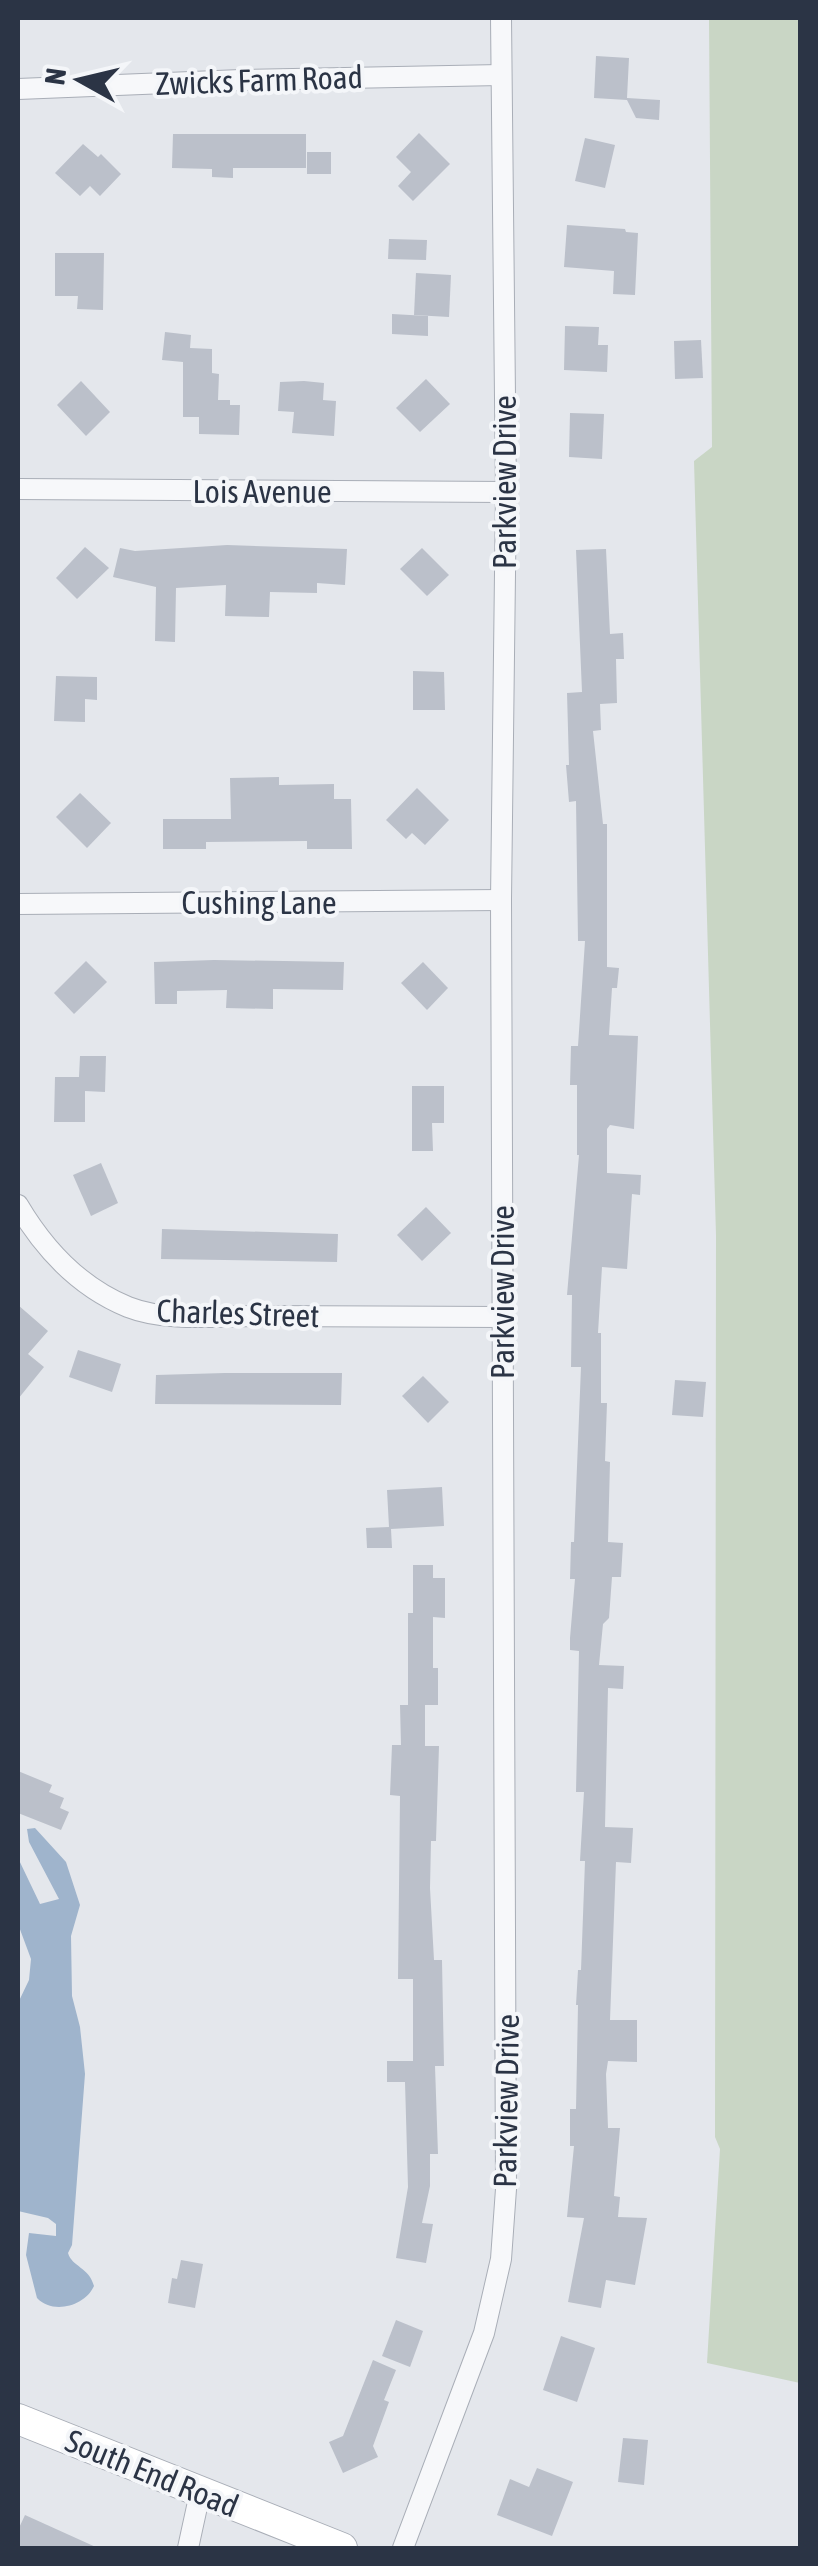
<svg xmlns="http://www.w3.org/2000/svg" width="818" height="2566" viewBox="0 0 818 2566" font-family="'Asap Condensed',sans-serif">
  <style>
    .green { fill: #c9d6c5 }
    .water { fill: #9fb4cc }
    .building { fill: #bbc0ca }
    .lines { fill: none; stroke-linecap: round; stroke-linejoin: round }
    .street-casing { stroke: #a9aeb7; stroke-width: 22 }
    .secondary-casing { stroke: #a9aeb7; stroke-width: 32 }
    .street { stroke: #f7f8fa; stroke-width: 20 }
    .secondary { stroke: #fff; stroke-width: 30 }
    .labels { text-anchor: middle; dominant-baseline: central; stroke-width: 8; stroke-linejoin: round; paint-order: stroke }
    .street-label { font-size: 32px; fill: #2b3445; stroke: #f4f6f9 }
  </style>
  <rect width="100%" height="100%" fill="#e4e7ec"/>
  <!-- green -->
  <path class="green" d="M 709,18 L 800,18 L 800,2383 L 707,2363 L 720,2149 L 715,2137 L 716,1235 L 694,461 L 712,447 Z"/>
  <!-- water -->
  <path class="water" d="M 35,1828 L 66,1862 L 80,1905 L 71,1936 L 72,1996 L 80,2027 L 85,2074 L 72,2245 L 68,2253 C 72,2267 89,2267 94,2286 C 85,2306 53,2315 37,2298 L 26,2255 L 29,2233 L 56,2236 L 56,2224 L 48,2218 L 18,2211 L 18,2003 L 29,1980 L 31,1959 L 18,1924 L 18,1858 L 40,1904 L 59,1899 L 29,1842 L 27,1829 Z"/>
  <!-- building -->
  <g class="building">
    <path d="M 596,56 L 629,58 L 627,98 L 660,100 L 659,120 L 636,118 L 627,100 L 594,98 Z"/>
    <path d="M 419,133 L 450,164 L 413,201 L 398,186 L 411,172 L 396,157 Z"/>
    <path d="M 173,134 L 306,134 L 306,168 L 233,168 L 233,178 L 212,177 L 212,169 L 172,168 Z"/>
    <path d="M 585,138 L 615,145 L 605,188 L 575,181 Z"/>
    <path d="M 83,144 L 98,157 L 101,154 L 121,174 L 100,196 L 90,186 L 80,196 L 55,173 Z"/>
    <rect x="307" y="152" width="24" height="22"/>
    <path d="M 567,225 L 625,229 L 626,232 L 638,233 L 635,295 L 613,294 L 614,271 L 564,267 Z"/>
    <path d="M 389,239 L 427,240 L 426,260 L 388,259 Z"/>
    <path d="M 55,253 L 104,253 L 103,310 L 77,309 L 78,296 L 55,296 Z"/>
    <path d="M 416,273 L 451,275 L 449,317 L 414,315 Z"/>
    <path d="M 392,314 L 428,316 L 428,336 L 392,334 Z"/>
    <path d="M 565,326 L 599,327 L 598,345 L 608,345 L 607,372 L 564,370 Z"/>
    <path d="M 165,332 L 191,335 L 190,348 L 212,349 L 212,373 L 219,374 L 218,400 L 230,400 L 230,405 L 240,405 L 239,435 L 199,434 L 199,417 L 183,417 L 183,362 L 162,360 Z"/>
    <path d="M 701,340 L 703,378 L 675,379 L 674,341 Z"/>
    <path d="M 426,379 L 450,404 L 420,432 L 396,408 Z"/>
    <path d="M 81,381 L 110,412 L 86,436 L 57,405 Z"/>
    <path d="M 304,381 L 324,383 L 323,400 L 336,401 L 334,436 L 292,433 L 294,412 L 278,411 L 280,382 Z"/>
    <path d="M 570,413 L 604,414 L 602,459 L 569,457 Z"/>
    <path d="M 227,545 L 347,549 L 345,585 L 317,583 L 317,593 L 270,592 L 269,617 L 225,616 L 226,585 L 176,588 L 175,642 L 155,641 L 156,587 L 113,577 L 120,548 L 135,551 Z"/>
    <path d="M 85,547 L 109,568 L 77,599 L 56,578 Z"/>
    <path d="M 422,548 L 449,575 L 427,596 L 400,569 Z"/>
    <path d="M 606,549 L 610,634 L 623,633 L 624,659 L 616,659 L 617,703 L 600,704 L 601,730 L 593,731 L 603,824 L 607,824 L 607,967 L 619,968 L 617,988 L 612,988 L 609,1035 L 638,1036 L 634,1129 L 610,1125 L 607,1129 L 607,1173 L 641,1175 L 640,1195 L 632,1194 L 627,1269 L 602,1267 L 598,1333 L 601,1333 L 601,1403 L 607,1403 L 605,1461 L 610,1462 L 608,1542 L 623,1543 L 621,1577 L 612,1577 L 609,1618 L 603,1624 L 599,1665 L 624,1666 L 623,1689 L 608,1688 L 605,1827 L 633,1828 L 631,1863 L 616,1862 L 610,2020 L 637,2020 L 637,2062 L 608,2061 L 606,2074 L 608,2128 L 620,2128 L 614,2196 L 620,2197 L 618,2217 L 647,2218 L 635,2285 L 606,2280 L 601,2308 L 568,2302 L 584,2218 L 567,2217 L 574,2146 L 570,2146 L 570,2109 L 576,2109 L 578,2005 L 576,2005 L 578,1970 L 581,1970 L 585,1861 L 580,1861 L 584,1792 L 576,1792 L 579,1651 L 570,1650 L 570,1638 L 575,1579 L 570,1579 L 571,1542 L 574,1542 L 581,1367 L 571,1367 L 572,1295 L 567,1295 L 579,1155 L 577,1155 L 577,1085 L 570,1085 L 571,1046 L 578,1046 L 585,941 L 578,941 L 576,801 L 569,802 L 566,765 L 569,765 L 567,693 L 582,692 L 576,550 Z"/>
    <path d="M 413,671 L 444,672 L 445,710 L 413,710 Z"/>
    <path d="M 56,676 L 97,677 L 97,700 L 85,699 L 85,722 L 54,721 Z"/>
    <path d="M 279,777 L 279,785 L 334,784 L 334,799 L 351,799 L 352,849 L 307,849 L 307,841 L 206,842 L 206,849 L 163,849 L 163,819 L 231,819 L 230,778 Z"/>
    <path d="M 417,788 L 449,820 L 425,845 L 412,833 L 406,839 L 386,820 Z"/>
    <path d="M 80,793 L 111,823 L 87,848 L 56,817 Z"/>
    <path d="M 214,960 L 344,962 L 343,990 L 273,989 L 273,1009 L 226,1008 L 227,990 L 177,991 L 177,1004 L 155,1004 L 154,962 Z"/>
    <path d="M 86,961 L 107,982 L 74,1014 L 54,993 Z"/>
    <path d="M 423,962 L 448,988 L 427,1010 L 401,983 Z"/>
    <path d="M 80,1056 L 106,1056 L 105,1092 L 85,1091 L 85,1122 L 54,1122 L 55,1077 L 79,1077 Z"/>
    <path d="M 412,1086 L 444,1086 L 444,1123 L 432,1123 L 433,1151 L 412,1151 Z"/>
    <path d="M 101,1163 L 118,1203 L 91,1216 L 73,1175 Z"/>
    <path d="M 426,1207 L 451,1233 L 422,1261 L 397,1235 Z"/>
    <path d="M 162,1229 L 338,1234 L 337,1262 L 161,1259 Z"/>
    <path d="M 18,1305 L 48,1331 L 28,1354 L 44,1367 L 18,1399 Z"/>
    <path d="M 78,1350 L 121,1364 L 112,1392 L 69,1377 Z"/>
    <path d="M 225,1373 L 342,1373 L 341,1405 L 155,1404 L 156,1375 Z"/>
    <path d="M 423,1376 L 449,1402 L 428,1423 L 402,1396 Z"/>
    <path d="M 675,1380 L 706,1382 L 703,1417 L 672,1415 Z"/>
    <path d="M 442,1487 L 444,1526 L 391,1529 L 392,1548 L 367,1548 L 366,1528 L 389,1527 L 387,1490 Z"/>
    <path d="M 413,1565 L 433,1565 L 433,1578 L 445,1578 L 445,1618 L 433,1617 L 433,1668 L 438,1668 L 438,1705 L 425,1705 L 425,1746 L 439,1746 L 436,1841 L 431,1841 L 430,1888 L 434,1960 L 442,1960 L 444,2066 L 435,2066 L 438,2154 L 430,2154 L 430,2186 L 422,2223 L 433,2224 L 426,2263 L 396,2258 L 408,2187 L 405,2082 L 387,2082 L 387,2061 L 413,2061 L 413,1979 L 398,1979 L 400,1796 L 390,1795 L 392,1745 L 401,1745 L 400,1705 L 408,1705 L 408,1613 L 413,1613 Z"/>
    <path d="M 18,1771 L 52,1785 L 49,1792 L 64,1798 L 60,1808 L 69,1812 L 61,1830 L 18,1813 Z"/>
    <path d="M 181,2260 L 203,2264 L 195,2308 L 168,2303 L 172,2278 L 177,2279 Z"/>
    <path d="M 396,2320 L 423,2331 L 410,2367 L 382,2356 Z"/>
    <path d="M 561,2336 L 595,2348 L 577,2402 L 543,2390 Z"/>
    <path d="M 373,2360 L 396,2370 L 384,2400 L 389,2402 L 373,2446 L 378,2457 L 343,2473 L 329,2442 L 343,2436 Z"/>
    <path d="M 623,2438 L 648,2440 L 644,2485 L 618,2482 Z"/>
    <path d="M 537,2468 L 573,2482 L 552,2536 L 497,2515 L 510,2479 L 529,2487 Z"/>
    <path d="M 25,2515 L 98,2548 L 18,2548 L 18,2530 Z"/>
  </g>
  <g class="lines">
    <!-- street casing -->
    <g class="street-casing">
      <g id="street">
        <path d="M 18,89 L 241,80 L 501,75"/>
        <path d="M 18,489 L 506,492"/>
        <path d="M 18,904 L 501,900"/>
        <path d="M 18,1205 C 44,1249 79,1287 128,1307 C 166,1322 216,1316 257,1316 C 338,1316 420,1316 502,1317"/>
        <path d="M 188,2548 L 200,2493"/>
        <path d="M 403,2548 L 484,2333 L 501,2259 L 506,2189 L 501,900 L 506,492 L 501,18"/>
      </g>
    </g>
    <!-- secondary casing -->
    <g class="secondary-casing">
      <path id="secondary" d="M 18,2419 L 342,2548"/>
    </g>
    <!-- street -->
    <use href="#street" class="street"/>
    <!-- secondary -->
    <use href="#secondary" class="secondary"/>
  </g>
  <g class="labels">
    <!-- street labels -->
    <g class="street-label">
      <text transform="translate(259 80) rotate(-2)">Zwicks Farm Road</text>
      <text transform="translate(504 482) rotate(-90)">Parkview Drive</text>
      <text x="262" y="491">Lois Avenue</text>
      <text x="259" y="902">Cushing Lane</text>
      <text transform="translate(502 1292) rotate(-90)">Parkview Drive</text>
      <text transform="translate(238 1313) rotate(2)">Charles Street</text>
      <text transform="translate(506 2101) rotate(-89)">Parkview Drive</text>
      <text transform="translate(152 2473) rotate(22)">South End Road</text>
    </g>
  </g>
  <!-- border -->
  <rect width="818" height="2566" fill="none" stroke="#2b3445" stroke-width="40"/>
  <!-- north arrow -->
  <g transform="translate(80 80) rotate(278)" stroke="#f4f6f9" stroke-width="8" paint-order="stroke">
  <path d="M0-8L18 38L0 25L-18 38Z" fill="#2b3445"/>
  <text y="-15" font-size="28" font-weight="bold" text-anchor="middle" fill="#2b3445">N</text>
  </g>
</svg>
